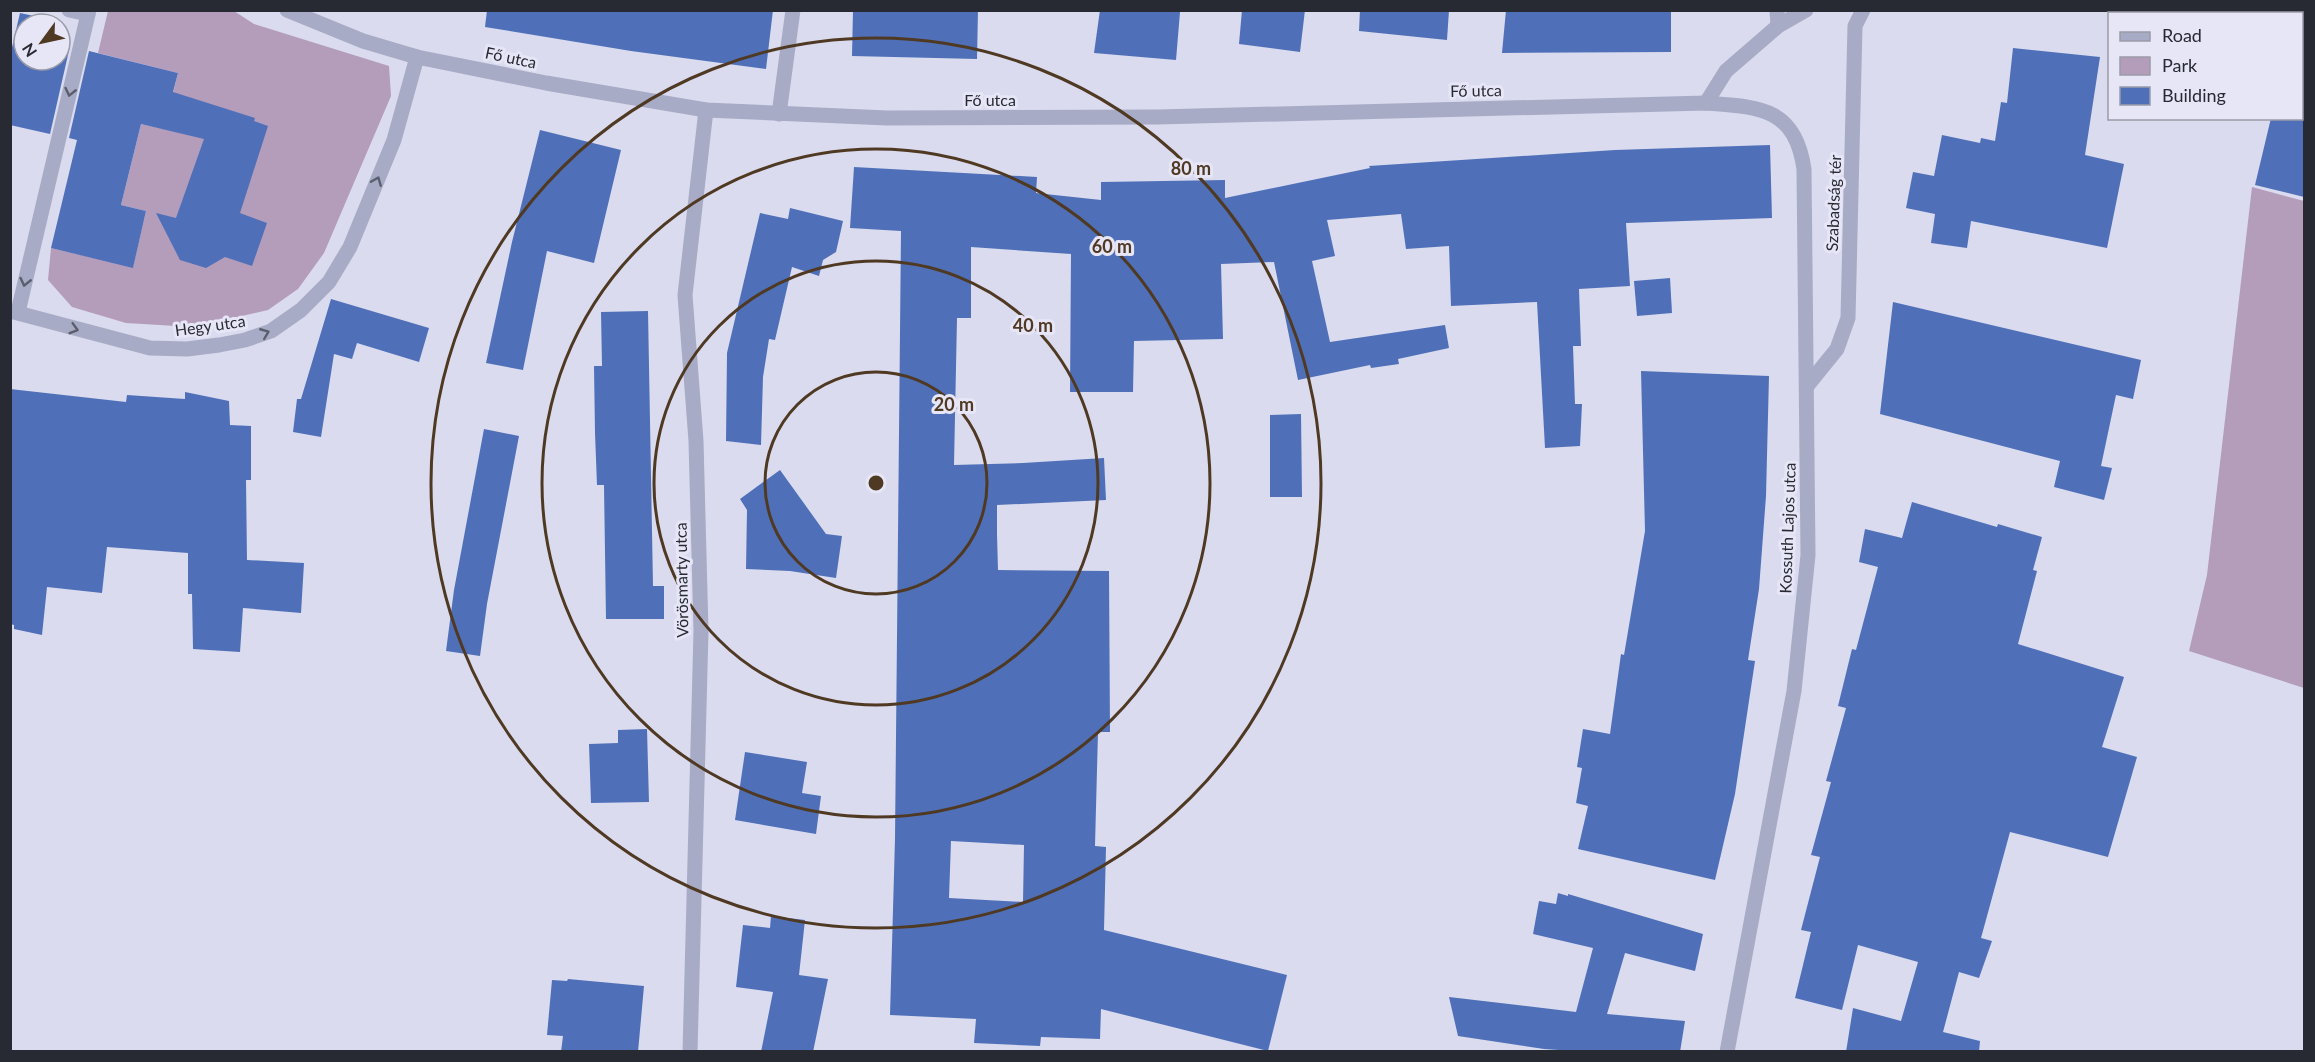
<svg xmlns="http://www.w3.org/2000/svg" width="2315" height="1062" viewBox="0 0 2315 1062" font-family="Lato,sans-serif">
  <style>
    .green { fill: #b49cbb }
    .building { fill: #4f70b8; fill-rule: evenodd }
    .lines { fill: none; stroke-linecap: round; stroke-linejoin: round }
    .minor { stroke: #a8abc5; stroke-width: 15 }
    .oneway { stroke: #5b5e6d }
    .ring { fill: none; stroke: #4f3922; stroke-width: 3 }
    .labels { text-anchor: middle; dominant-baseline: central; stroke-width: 6; stroke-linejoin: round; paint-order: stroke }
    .street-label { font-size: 16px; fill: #272a32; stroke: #e6e6f7 }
    .centre { fill: #4f3922; stroke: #e6e6f7; stroke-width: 3 }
    .ring-label { font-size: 18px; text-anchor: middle; font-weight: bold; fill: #4f3922; stroke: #e6e6f7; stroke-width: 6; stroke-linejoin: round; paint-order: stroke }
  </style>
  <rect width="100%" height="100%" fill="#dadbee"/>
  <!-- green -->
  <g class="green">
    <path d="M 108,11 L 234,11 L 254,24 L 389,66 L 391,96 L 324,253 L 298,289 L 268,310 L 193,327 L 126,323 L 72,307 L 48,280 L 51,248 L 133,267 L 146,211 L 121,205 L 141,124 L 164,129 L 178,73 L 98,53 Z"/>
    <path d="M 2252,187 L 2304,201 L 2304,688 L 2189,651 L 2207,575 Z"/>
  </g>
  <!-- building -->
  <g class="building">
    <path d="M 487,10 L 773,10 L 766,69 L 631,51 L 485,27 Z"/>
    <path d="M 853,10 L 978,10 L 977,59 L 852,56 Z"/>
    <path d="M 1100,10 L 1180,12 L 1176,60 L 1094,53 Z"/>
    <path d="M 1242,10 L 1305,10 L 1300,52 L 1239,44 Z"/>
    <path d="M 1360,10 L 1449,10 L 1447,40 L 1359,31 Z"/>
    <path d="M 1506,10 L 1671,10 L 1671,52 L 1502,53 Z"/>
    <path d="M 20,13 L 53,20 L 52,24 L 24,24 L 24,60 L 60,60 L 60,44 L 70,46 L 50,134 L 10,125 L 10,56 Z"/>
    <path d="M 2013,48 L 2100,57 L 2085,155 L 2124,164 L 2107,248 L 1971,221 L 1967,248 L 1931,243 L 1935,214 L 1906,208 L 1913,172 L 1934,176 L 1942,135 L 1980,143 L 1981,138 L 1995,141 L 2001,102 L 2007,103 Z"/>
    <path d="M 89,51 L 178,73 L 173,92 L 255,118 L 254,121 L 268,126 L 240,213 L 267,223 L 252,266 L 225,257 L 206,268 L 180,260 L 156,213 L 176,218 L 204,139 L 141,124 L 121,205 L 146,211 L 133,268 L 51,248 L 77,140 L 69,138 Z"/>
    <path d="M 2271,118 L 2304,118 L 2304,197 L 2255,185 Z"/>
    <path d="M 540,130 L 621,150 L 594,263 L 547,251 L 523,370 L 486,363 L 512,242 Z"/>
    <path d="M 1770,145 L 1772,218 L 1626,223 L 1630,286 L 1579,289 L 1581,346 L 1573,346 L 1575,404 L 1582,404 L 1580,446 L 1545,448 L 1537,302 L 1451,306 L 1449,246 L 1406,249 L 1401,214 L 1327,220 L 1335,256 L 1312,261 L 1330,342 L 1445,325 L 1449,348 L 1398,359 L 1399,364 L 1371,368 L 1370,365 L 1298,380 L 1274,262 L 1221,264 L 1223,339 L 1134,341 L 1133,392 L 1070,392 L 1071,254 L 971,247 L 971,318 L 957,318 L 954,465 L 1023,463 L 1104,458 L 1106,500 L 997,505 L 997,534 L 998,570 L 1109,571 L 1110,732 L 1098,732 L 1095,846 L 1106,847 L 1104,930 L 1287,975 L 1268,1051 L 1101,1009 L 1100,1039 L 1041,1037 L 1040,1046 L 974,1043 L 976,1019 L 890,1015 L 895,839 L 901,231 L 850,228 L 854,167 L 1037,177 L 1036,193 L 1101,200 L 1101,182 L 1225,180 L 1225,198 L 1370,168 L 1369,166 L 1615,150 ZM 951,841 L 1024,845 L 1023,902 L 949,898 Z"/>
    <path d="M 790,208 L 843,221 L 836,252 L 823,260 L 819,276 L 792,267 L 775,340 L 769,339 L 763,377 L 761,445 L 726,441 L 727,353 L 760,213 L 788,219 Z"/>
    <path d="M 1670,278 L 1672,313 L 1637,316 L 1634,281 Z"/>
    <path d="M 331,299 L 429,328 L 419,362 L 357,343 L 352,359 L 334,354 L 321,437 L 293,432 L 297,399 L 301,399 Z"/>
    <path d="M 1893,302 L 2141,360 L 2133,399 L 2116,395 L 2101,466 L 2112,468 L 2104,500 L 2054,487 L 2060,461 L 1880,414 Z"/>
    <path d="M 648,311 L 653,586 L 664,586 L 664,619 L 606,619 L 604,485 L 597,485 L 595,433 L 594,366 L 602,366 L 601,312 Z"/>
    <path d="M 1641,371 L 1769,376 L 1766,496 L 1759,589 L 1748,660 L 1755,661 L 1735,794 L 1715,880 L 1578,849 L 1588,806 L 1576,803 L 1582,768 L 1577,767 L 1583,729 L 1610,734 L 1621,654 L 1624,655 L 1645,531 Z"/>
    <path d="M 10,389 L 126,402 L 127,395 L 185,399 L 185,392 L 229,401 L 230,425 L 251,426 L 251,480 L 246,480 L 247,560 L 304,563 L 301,613 L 243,608 L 240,652 L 193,649 L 192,594 L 188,594 L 188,553 L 107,547 L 102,593 L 47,587 L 42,635 L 14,629 L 14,625 L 10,624 Z"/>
    <path d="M 1301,414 L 1302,497 L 1270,497 L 1270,415 Z"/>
    <path d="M 484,429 L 519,436 L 487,604 L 480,656 L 446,651 L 454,590 Z"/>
    <path d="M 780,470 L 826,534 L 842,536 L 836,578 L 790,571 L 746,569 L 747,510 L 740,499 Z"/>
    <path d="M 1912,502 L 1997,527 L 1998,524 L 2042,537 L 2033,570 L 2037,571 L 2018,644 L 2124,677 L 2102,747 L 2137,757 L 2108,857 L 2010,832 L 1981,938 L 1992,941 L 1979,978 L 1959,972 L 1943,1032 L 1980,1041 L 1979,1052 L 1846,1052 L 1853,1008 L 1901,1021 L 1918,962 L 1858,945 L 1842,1010 L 1795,998 L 1811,932 L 1801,930 L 1820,857 L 1811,855 L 1831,782 L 1826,781 L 1846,708 L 1838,706 L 1852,649 L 1856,650 L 1878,567 L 1859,562 L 1865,529 L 1902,538 Z"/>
    <path d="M 647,729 L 649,802 L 591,803 L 589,744 L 618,743 L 618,730 Z"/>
    <path d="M 745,752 L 807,762 L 802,793 L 821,796 L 816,834 L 735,820 Z"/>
    <path d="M 1558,893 L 1568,896 L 1568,894 L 1703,934 L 1695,971 L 1625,953 L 1607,1014 L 1685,1021 L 1680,1052 L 1588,1052 L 1544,1049 L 1458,1036 L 1449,997 L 1576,1012 L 1593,948 L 1533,934 L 1539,901 L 1556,904 Z"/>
    <path d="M 771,916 L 805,920 L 799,975 L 828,979 L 813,1052 L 761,1052 L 773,992 L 736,987 L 743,925 L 770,928 Z"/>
    <path d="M 568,979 L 644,986 L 638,1052 L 561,1052 L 563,1036 L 547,1035 L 552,980 L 567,981 Z"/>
  </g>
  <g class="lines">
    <!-- minor -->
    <g class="minor">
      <path d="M 69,10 L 88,14"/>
      <path d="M 287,10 L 363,41 L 417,57 L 546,83 L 706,110 L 887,118 L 1158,117 L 1706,103 C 1759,107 1795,107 1804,169 L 1808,555 L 1794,691 L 1727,1052"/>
      <path d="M 1777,10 L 1778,26"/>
      <path d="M 2205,10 L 2226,14"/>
      <path d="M 2302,23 L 2304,24"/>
      <path d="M 1706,103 L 1726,71 L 1778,26 L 1806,10"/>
      <path d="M 779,114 L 793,10"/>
      <path d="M 10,311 L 150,348 L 187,349 L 219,345 L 245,340 L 271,331 L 301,310 L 329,282 L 350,247 L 394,140 L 417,57"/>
      <path d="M 18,312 L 89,10"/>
      <path d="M 1807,386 L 1837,349 L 1848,318 L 1855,26 L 1863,10"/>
      <path d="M 690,1052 L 701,631 L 696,441 L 685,295 L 706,110"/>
    </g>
  </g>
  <!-- one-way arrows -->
  <defs><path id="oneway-chevron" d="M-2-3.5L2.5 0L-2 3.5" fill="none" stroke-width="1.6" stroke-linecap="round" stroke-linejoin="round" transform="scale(1.5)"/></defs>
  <g class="oneway">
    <use href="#oneway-chevron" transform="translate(70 92) rotate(103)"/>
    <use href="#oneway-chevron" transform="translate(377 181) rotate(-68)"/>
    <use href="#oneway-chevron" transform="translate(25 282) rotate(103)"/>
    <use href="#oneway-chevron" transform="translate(74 329) rotate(16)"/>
    <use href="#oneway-chevron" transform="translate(265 333) rotate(-22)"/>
  </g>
  <!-- distance rings -->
  <g class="ring">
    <circle cx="876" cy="483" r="111"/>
    <circle cx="876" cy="483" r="222"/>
    <circle cx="876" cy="483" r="334"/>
    <circle cx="876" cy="483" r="445"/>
  </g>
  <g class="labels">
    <!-- street labels -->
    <g class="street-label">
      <text transform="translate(511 57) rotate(12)">Fő utca</text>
      <text transform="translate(1476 90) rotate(-1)">Fő utca</text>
      <text x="990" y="99">Fő utca</text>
      <text transform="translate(1833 203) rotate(-88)">Szabadság tér</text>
      <text transform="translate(210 325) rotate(-8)">Hegy utca</text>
      <text transform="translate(1787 528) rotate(-88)">Kossuth Lajos utca</text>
      <text transform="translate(681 580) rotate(-91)">Vörösmarty utca</text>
    </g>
  </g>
  <circle cx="876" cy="483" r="9" class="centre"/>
  <g class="ring-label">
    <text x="1191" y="175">80 m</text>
    <text x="1112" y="253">60 m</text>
    <text x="1033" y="332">40 m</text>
    <text x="954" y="411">20 m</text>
  </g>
  <!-- border -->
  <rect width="2315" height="1062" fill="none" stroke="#272a32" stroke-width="24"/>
  <!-- legend -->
  <rect x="2108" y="12" width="195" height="108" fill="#e6e6f7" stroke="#9a9ba8" stroke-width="1.5"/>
  <rect x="2120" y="32" width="30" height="9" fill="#a8abc5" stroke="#9a9ba8" stroke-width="1.5"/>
  <text x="2162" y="42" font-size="18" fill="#272a32">Road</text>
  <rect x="2120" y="57" width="30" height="18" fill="#b49cbb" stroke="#9a9ba8" stroke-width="1.5"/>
  <text x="2162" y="72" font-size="18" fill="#272a32">Park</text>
  <rect x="2120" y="87" width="30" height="18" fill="#4f70b8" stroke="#9a9ba8" stroke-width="1.5"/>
  <text x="2162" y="102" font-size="18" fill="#272a32">Building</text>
  <!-- north arrow -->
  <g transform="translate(42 42) rotate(237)"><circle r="28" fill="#e6e6f7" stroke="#9a9ba8" stroke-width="1.5"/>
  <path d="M0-4.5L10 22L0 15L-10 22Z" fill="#4f3922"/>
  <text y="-9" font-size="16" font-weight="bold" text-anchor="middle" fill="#272a32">N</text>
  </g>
</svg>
